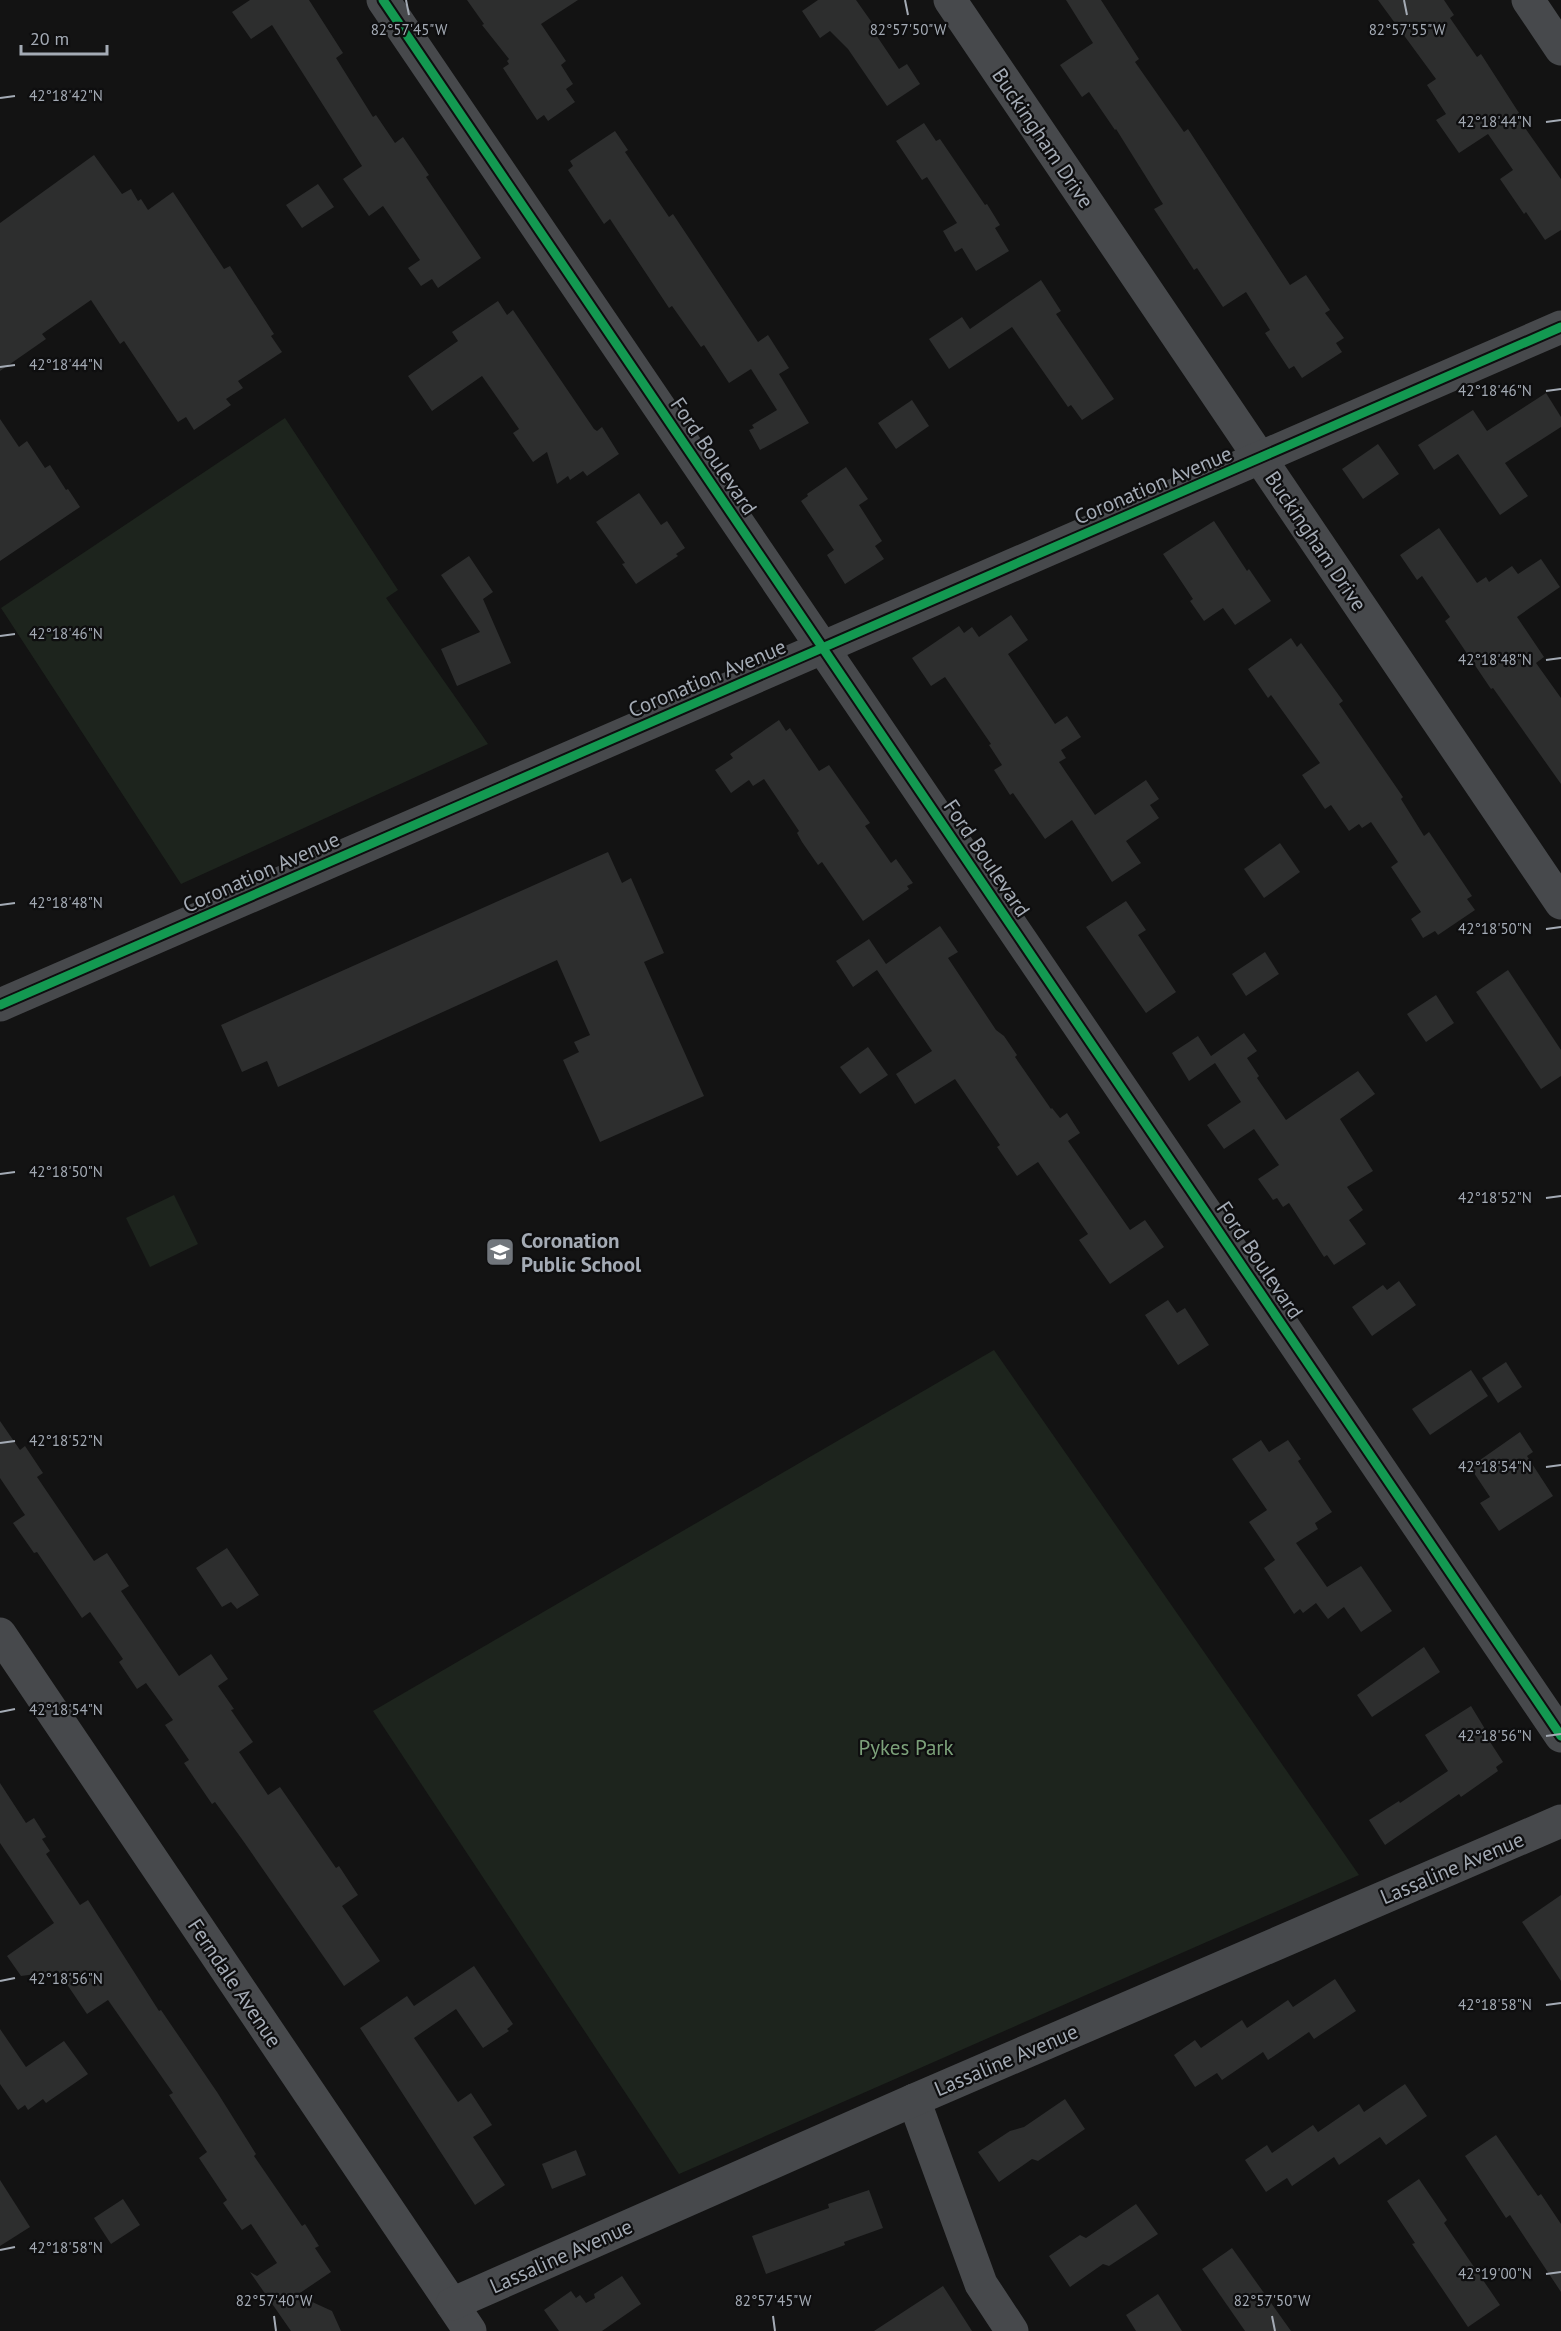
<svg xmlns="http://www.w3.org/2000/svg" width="1561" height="2331" viewBox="0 0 1561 2331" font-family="'PT Sans',sans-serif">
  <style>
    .green { fill: #1d241d }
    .building { fill: #2d2e2e }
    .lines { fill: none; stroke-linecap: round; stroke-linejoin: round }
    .minor { stroke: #47494c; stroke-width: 33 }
    .cycleway-casing { stroke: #0e0e0f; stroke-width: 13 }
    .cycleway { stroke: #139951; stroke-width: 9 }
    .ticks { fill: none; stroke: #a4abb5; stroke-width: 2 }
    .labels { text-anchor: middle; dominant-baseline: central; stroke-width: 4.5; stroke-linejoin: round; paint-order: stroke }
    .street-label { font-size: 21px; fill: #a4abb5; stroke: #0e0e0f }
    .poi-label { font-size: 21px; font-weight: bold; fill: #a4abb5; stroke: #0e0e0f; text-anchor: start }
    .park-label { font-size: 21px; fill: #7ca17a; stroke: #0e0e0f }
    .ticks-label { font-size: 15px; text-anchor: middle; fill: #a4abb5; stroke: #0e0e0f; stroke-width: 4.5; stroke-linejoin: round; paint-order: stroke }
  </style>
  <rect width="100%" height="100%" fill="#131313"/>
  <!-- green -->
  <g class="green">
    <path d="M 285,418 L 398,590 L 386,598 L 488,744 L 181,884 L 1,608 Z"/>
    <path d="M 174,1195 L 198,1244 L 150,1267 L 126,1218 Z"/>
    <path d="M 994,1350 L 1359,1875 L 679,2174 L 373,1711 Z"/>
  </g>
  <!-- building -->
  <g class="building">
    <path d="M 250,0 L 309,0 L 343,53 L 336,58 L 373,117 L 376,115 L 395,143 L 403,137 L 429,175 L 426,177 L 481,258 L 438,288 L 432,279 L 421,286 L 408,268 L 420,260 L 383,206 L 369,216 L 343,179 L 362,166 L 272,25 L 251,39 L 232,12 Z"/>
    <path d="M 467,0 L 578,0 L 541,24 L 566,61 L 561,65 L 573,84 L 566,89 L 575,102 L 548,121 L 544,115 L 537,120 L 503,68 L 509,64 L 507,61 L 509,59 L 482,25 L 484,24 Z"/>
    <path d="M 818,0 L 856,0 L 873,24 L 870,26 L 899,69 L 907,64 L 920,84 L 887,106 L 848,49 L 830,31 L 820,38 L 802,11 Z"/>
    <path d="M 1066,0 L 1101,0 L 1139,59 L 1135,62 L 1184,132 L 1188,129 L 1290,285 L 1306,275 L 1330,310 L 1325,313 L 1344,338 L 1336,343 L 1342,352 L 1302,378 L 1294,366 L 1289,369 L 1265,333 L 1270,330 L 1246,292 L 1223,307 L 1197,268 L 1194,270 L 1154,209 L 1163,204 L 1116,129 L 1115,130 L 1089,92 L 1082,97 L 1060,65 L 1093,43 Z"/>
    <path d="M 1378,0 L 1444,0 L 1454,15 L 1450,18 L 1477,57 L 1481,54 L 1519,113 L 1516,115 L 1561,179 L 1561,230 L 1545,240 L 1526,212 L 1524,214 L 1500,179 L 1513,170 L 1488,134 L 1459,153 L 1436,120 L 1446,114 L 1427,85 L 1436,79 Z"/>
    <path d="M 924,123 L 936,141 L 940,139 L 985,205 L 987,204 L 1000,225 L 995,228 L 1009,251 L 976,271 L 962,248 L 955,252 L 943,231 L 957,223 L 927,177 L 922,180 L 896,141 Z"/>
    <path d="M 615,131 L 628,150 L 625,152 L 669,217 L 673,214 L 758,342 L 768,335 L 789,368 L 779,374 L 809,423 L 760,450 L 749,430 L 754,428 L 752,425 L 777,410 L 751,369 L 729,383 L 704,345 L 701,347 L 672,306 L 669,308 L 610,219 L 604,224 L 568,170 L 573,166 L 570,161 Z"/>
    <path d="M 94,155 L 122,194 L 131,189 L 138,201 L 141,199 L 148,210 L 173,192 L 224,269 L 230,266 L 274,334 L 271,336 L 282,352 L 238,381 L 243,388 L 226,399 L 231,405 L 194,430 L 186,417 L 178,422 L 124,341 L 120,344 L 91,300 L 42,334 L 46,339 L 0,371 L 0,223 Z"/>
    <path d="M 318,184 L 334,207 L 302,228 L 286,205 Z"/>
    <path d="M 1041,280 L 1061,311 L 1056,314 L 1114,399 L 1082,420 L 1071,405 L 1068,407 L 1012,327 L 949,369 L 929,339 L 962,317 L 970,329 Z"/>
    <path d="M 498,301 L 507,315 L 513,310 L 594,429 L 597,431 L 602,427 L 619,454 L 587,476 L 583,471 L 570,480 L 568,476 L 557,484 L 547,452 L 533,462 L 513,433 L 519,429 L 482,376 L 432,411 L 408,376 L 458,341 L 452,332 Z"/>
    <path d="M 1546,393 L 1561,417 L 1561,427 L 1505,463 L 1528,496 L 1500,515 L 1458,454 L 1434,470 L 1418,445 L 1473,410 L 1487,431 Z"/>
    <path d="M 912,400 L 929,426 L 896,449 L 878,423 Z"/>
    <path d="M 0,419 L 19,447 L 27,441 L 45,468 L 50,465 L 66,490 L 68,489 L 80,507 L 0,561 Z"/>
    <path d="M 1378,444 L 1399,474 L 1363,499 L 1342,469 Z"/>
    <path d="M 846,467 L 868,499 L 859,505 L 882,541 L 875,546 L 884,559 L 845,584 L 827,555 L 834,550 L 801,501 L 808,496 L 807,494 Z"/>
    <path d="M 639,493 L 661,525 L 667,521 L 685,548 L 676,554 L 678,556 L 636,584 L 622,564 L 625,563 L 596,522 Z"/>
    <path d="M 1214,521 L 1247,571 L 1249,569 L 1271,601 L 1235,625 L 1223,608 L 1204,621 L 1190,601 L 1193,599 L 1163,554 Z"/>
    <path d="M 1439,528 L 1477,583 L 1486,577 L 1489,582 L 1512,566 L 1518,574 L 1541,559 L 1560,587 L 1517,617 L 1544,657 L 1536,663 L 1561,698 L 1561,784 L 1493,688 L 1491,689 L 1445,621 L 1450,617 L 1422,576 L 1417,580 L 1400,555 Z"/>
    <path d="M 469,556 L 493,592 L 483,599 L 511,663 L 457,686 L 441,649 L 480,632 L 441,575 Z"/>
    <path d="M 1011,615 L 1028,640 L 1008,654 L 1055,724 L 1067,716 L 1081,737 L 1061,750 L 1066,758 L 1059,762 L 1095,815 L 1146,780 L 1159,799 L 1150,805 L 1159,818 L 1126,841 L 1141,863 L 1112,882 L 1072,820 L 1045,839 L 1013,793 L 1010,795 L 994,770 L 1002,765 L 989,745 L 991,744 L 945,677 L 931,686 L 912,658 L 959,626 L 964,633 L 972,627 L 979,637 Z"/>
    <path d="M 1291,638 L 1297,647 L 1301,643 L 1343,701 L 1339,704 L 1403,797 L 1401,799 L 1424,836 L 1429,832 L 1472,896 L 1467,899 L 1475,910 L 1438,935 L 1435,931 L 1423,938 L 1411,919 L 1421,912 L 1391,867 L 1398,862 L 1371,822 L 1362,828 L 1359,824 L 1349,831 L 1331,805 L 1325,809 L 1302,775 L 1320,763 L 1271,695 L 1268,698 L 1248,669 Z"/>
    <path d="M 779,720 L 786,731 L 790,728 L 819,771 L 829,765 L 870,823 L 865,826 L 891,863 L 896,859 L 913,883 L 907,886 L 909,889 L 863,921 L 822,862 L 818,865 L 802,842 L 797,833 L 799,831 L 764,779 L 753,786 L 749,780 L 731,793 L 715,770 L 733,758 L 730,754 Z"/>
    <path d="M 1280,843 L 1300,872 L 1264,898 L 1244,869 Z"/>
    <path d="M 608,852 L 622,883 L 631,878 L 664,953 L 644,962 L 704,1096 L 600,1142 L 563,1060 L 579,1052 L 574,1042 L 590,1035 L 557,960 L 278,1087 L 267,1061 L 242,1072 L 221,1025 Z"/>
    <path d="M 1126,901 L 1146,930 L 1138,935 L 1176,992 L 1146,1013 L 1086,927 Z"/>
    <path d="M 940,926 L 958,952 L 948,958 L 996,1030 L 1004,1036 L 1017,1055 L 1015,1057 L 1051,1109 L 1052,1108 L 1060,1118 L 1067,1113 L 1080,1133 L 1068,1141 L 1130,1230 L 1145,1220 L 1164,1247 L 1110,1284 L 1079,1240 L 1088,1234 L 1038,1162 L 1017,1176 L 997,1147 L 1000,1145 L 955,1079 L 915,1104 L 896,1074 L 932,1051 L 877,970 L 853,987 L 836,961 L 869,939 L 886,964 Z"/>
    <path d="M 1265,952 L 1279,974 L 1246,996 L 1232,974 Z"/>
    <path d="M 1508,970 L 1561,1050 L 1561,1076 L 1541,1089 L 1476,992 Z"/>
    <path d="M 1436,995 L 1454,1023 L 1426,1042 L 1407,1014 Z"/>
    <path d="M 1244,1033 L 1257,1051 L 1247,1058 L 1259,1076 L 1257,1078 L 1286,1120 L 1358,1071 L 1375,1094 L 1340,1119 L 1373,1171 L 1347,1187 L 1363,1210 L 1349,1220 L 1366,1244 L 1334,1265 L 1327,1255 L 1324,1257 L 1289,1203 L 1283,1207 L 1277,1198 L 1273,1200 L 1258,1179 L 1279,1165 L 1254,1129 L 1224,1149 L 1207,1125 L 1241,1102 L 1215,1063 L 1189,1081 L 1172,1053 L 1198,1036 L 1211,1056 Z"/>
    <path d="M 868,1047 L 888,1075 L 860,1094 L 840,1067 Z"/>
    <path d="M 1399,1281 L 1416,1305 L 1372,1336 L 1352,1307 L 1383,1285 L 1387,1290 Z"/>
    <path d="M 1168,1300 L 1177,1313 L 1185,1308 L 1209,1345 L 1178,1365 L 1145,1315 Z"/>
    <path d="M 1506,1362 L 1522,1387 L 1498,1403 L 1482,1378 Z"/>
    <path d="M 1471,1370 L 1488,1396 L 1430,1435 L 1412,1409 Z"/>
    <path d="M 0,1421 L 20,1450 L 25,1446 L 43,1473 L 37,1477 L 94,1561 L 107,1553 L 129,1586 L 121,1591 L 179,1676 L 211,1654 L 228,1679 L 218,1686 L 234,1709 L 231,1710 L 253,1742 L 239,1752 L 268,1795 L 280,1787 L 336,1868 L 339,1866 L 358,1895 L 342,1906 L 380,1961 L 344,1986 L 244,1842 L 215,1802 L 212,1804 L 184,1763 L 189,1760 L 165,1725 L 173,1720 L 146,1683 L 137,1689 L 119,1662 L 123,1659 L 90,1612 L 82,1618 L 37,1552 L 34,1553 L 13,1523 L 25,1515 L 0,1478 Z"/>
    <path d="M 1520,1432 L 1533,1452 L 1527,1456 L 1553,1496 L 1499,1531 L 1480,1503 L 1490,1497 L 1470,1467 Z"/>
    <path d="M 1261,1440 L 1269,1452 L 1288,1440 L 1301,1459 L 1298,1461 L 1332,1512 L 1315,1523 L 1318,1529 L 1296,1543 L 1327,1587 L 1361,1566 L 1392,1611 L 1361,1632 L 1344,1607 L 1328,1619 L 1316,1603 L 1303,1613 L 1300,1609 L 1294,1614 L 1264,1568 L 1275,1560 L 1249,1522 L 1267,1510 L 1232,1459 Z"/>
    <path d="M 227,1548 L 259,1595 L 237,1609 L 231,1602 L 222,1607 L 196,1568 Z"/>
    <path d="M 1424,1647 L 1440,1672 L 1372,1717 L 1357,1695 Z"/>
    <path d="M 1471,1706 L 1485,1729 L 1483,1731 L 1503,1762 L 1496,1767 L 1498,1771 L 1461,1797 L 1459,1794 L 1385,1845 L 1369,1820 L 1399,1801 L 1400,1803 L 1448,1771 L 1425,1735 Z"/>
    <path d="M 0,1783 L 26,1823 L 34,1818 L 46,1837 L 42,1839 L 50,1851 L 46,1854 L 80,1905 L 88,1900 L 159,2011 L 161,2010 L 217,2092 L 256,2154 L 254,2156 L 302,2226 L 305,2224 L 319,2246 L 315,2248 L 331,2272 L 297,2295 L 332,2311 L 341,2331 L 291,2331 L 250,2272 L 257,2276 L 277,2263 L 251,2224 L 242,2230 L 223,2203 L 227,2200 L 199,2158 L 207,2152 L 169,2095 L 173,2093 L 108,2000 L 87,2014 L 58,1971 L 21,1976 L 7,1956 L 54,1923 L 0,1843 Z"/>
    <path d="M 1561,1895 L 1561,1981 L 1522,1922 Z"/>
    <path d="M 474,1966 L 513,2024 L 507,2029 L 509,2031 L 483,2048 L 456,2009 L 414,2038 L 458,2102 L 471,2093 L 492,2125 L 473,2137 L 505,2185 L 475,2205 L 360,2028 L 407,1996 L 414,2006 Z"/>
    <path d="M 1335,1979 L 1356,2011 L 1314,2039 L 1309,2032 L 1268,2060 L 1263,2052 L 1222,2080 L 1217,2073 L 1195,2087 L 1174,2055 L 1195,2040 L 1201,2048 L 1242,2020 L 1247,2028 L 1288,2000 L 1293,2007 Z"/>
    <path d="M 0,2029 L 26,2067 L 64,2041 L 88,2074 L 46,2103 L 43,2099 L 28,2110 L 25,2105 L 18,2110 L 0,2084 Z"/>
    <path d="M 1405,2084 L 1427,2116 L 1386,2145 L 1380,2137 L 1339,2165 L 1334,2157 L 1292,2186 L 1287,2178 L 1266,2192 L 1245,2160 L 1267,2145 L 1272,2153 L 1313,2125 L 1318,2132 L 1359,2104 L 1364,2112 Z"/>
    <path d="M 1065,2099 L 1085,2129 L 1038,2161 L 1032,2159 L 999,2182 L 978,2152 L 1010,2131 L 1024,2127 Z"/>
    <path d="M 1496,2135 L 1538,2196 L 1541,2194 L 1561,2224 L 1561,2292 L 1510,2215 L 1506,2218 L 1465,2156 Z"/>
    <path d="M 576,2150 L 586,2175 L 552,2189 L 542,2164 Z"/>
    <path d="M 1419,2179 L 1447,2220 L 1444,2223 L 1500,2305 L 1468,2327 L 1412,2244 L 1415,2243 L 1387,2201 Z"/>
    <path d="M 0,2180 L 30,2227 L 0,2246 Z"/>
    <path d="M 869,2190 L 883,2228 L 844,2242 L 845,2245 L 766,2274 L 752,2236 L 829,2208 L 828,2204 Z"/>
    <path d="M 123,2199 L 140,2225 L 111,2244 L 94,2218 Z"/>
    <path d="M 1136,2204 L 1158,2234 L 1109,2266 L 1103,2264 L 1070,2287 L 1049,2256 L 1080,2235 L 1086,2238 Z"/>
    <path d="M 1232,2248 L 1291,2331 L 1245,2331 L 1202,2269 Z"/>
    <path d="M 622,2276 L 641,2304 L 602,2331 L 559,2331 L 544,2310 L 571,2291 L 576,2298 L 580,2295 L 586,2303 L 595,2298 L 594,2294 Z"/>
    <path d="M 943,2286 L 972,2331 L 874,2331 Z"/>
    <path d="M 1158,2294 L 1182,2331 L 1136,2331 L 1126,2315 Z"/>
  </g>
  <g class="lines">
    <!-- minor -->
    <g class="minor">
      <path d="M 383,0 L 1561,1736"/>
      <path d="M 950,0 L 1561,903"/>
      <path d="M 1528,0 L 1561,49"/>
      <path d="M 0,1005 L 1561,327"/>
      <path d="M 0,1634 L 470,2331"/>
      <path d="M 914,2100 L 981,2284 L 1012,2331"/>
      <path d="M 452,2304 L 914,2100 L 1561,1821"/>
    </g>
    <!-- cycleway casing -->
    <g class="cycleway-casing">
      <g id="cycleway">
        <path d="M 383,0 L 1561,1736"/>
        <path d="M 0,1005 L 1561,327"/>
      </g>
    </g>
    <!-- cycleway -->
    <use href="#cycleway" class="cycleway"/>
  </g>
  <!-- ticks -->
  <path class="ticks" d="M 406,0 L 409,15M 905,0 L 908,15M 1404,0 L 1407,15M 0,98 L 15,96M 1546,122 L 1561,120M 0,367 L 15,365M 1546,391 L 1561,389M 0,636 L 15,634M 1546,660 L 1561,658M 0,905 L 15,903M 1546,929 L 1561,927M 0,1174 L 15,1172M 1546,1198 L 1561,1196M 0,1443 L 15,1441M 1546,1467 L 1561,1465M 0,1712 L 15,1709M 1546,1736 L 1561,1734M 0,1981 L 15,1978M 1546,2005 L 1561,2003M 0,2250 L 15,2247M 1546,2274 L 1561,2272M 274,2316 L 276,2331M 773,2316 L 775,2331M 1272,2316 L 1275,2331"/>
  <!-- icons -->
  <defs>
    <g id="school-square" transform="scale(1.5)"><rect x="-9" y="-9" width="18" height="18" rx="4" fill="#71767c" stroke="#0e0e0f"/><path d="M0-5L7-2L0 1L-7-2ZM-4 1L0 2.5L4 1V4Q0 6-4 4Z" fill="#fff"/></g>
  </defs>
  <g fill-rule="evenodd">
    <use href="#school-square" x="500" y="1252"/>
  </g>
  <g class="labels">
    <!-- street labels -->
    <g class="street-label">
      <text transform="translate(1043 138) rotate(56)">Buckingham Drive</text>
      <text transform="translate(714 456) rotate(56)">Ford Boulevard</text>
      <text transform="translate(1153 485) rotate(-23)">Coronation Avenue</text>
      <text transform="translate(1316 541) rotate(56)">Buckingham Drive</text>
      <text transform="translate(707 678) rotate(-23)">Coronation Avenue</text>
      <text transform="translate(987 858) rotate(56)">Ford Boulevard</text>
      <text transform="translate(261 872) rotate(-24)">Coronation Avenue</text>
      <text transform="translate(1260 1260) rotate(56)">Ford Boulevard</text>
      <text transform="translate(1452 1868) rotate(-23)">Lassaline Avenue</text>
      <text transform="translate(235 1983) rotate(56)">Ferndale Avenue</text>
      <text transform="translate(1006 2060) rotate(-23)">Lassaline Avenue</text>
      <text transform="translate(561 2256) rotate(-24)">Lassaline Avenue</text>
    </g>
    <!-- poi labels -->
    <g class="poi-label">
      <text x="521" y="1240">Coronation<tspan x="521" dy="24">Public School</tspan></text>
    </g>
    <!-- park labels -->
    <g class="park-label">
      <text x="906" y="1747">Pykes Park</text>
    </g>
  </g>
  <g class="ticks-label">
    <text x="409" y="35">82°57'45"W</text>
    <text x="908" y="35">82°57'50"W</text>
    <text x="1407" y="35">82°57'55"W</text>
    <text x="66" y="101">42°18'42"N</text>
    <text x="1495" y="127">42°18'44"N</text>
    <text x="66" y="370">42°18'44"N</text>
    <text x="1495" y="396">42°18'46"N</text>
    <text x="66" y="639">42°18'46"N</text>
    <text x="1495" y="665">42°18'48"N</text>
    <text x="66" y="908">42°18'48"N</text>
    <text x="1495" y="934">42°18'50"N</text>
    <text x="66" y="1177">42°18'50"N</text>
    <text x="1495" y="1203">42°18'52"N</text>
    <text x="66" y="1446">42°18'52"N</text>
    <text x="1495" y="1472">42°18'54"N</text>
    <text x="66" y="1715">42°18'54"N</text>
    <text x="1495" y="1741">42°18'56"N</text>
    <text x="66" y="1984">42°18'56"N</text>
    <text x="1495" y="2010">42°18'58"N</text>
    <text x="66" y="2253">42°18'58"N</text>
    <text x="1495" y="2279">42°19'00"N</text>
    <text x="274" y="2306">82°57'40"W</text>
    <text x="773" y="2306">82°57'45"W</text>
    <text x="1272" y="2306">82°57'50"W</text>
  </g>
  <!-- scale -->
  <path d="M21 45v9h86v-9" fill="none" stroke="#a4abb5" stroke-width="3"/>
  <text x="30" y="45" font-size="18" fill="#a4abb5" stroke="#0e0e0f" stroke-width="4.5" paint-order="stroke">20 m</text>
</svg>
